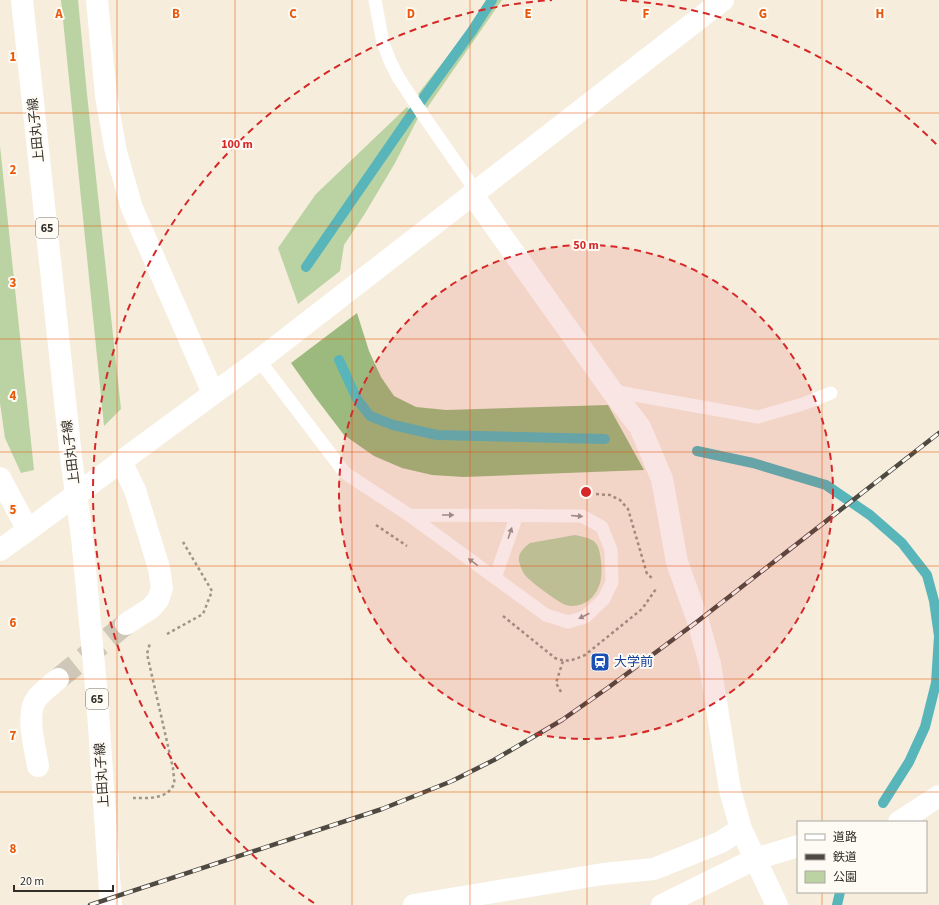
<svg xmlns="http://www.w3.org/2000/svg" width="939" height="905" viewBox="0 0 939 905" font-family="'Source Sans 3','Noto Sans JP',sans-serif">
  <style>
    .green { fill: #bbd3a3 }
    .forest { fill: #9dba7e }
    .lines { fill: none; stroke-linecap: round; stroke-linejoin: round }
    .stream { stroke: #58b5ba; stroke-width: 10 }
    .minor-tunnel { stroke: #cfc7b8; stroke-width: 22; stroke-dasharray: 22 11; stroke-linecap: butt }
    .path { stroke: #9d968a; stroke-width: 2.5; stroke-dasharray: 3 3; stroke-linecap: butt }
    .service { stroke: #fff; stroke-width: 13 }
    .minor { stroke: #fff; stroke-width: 22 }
    .tertiary { stroke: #fff; stroke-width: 22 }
    .primary { stroke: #fff; stroke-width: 22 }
    .rail-casing { stroke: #4e4a42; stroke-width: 4.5 }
    .rail { stroke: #fefaf4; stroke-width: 3; stroke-dasharray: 9; stroke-linecap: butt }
    .oneway { fill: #989794 }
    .grid { fill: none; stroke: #e8590c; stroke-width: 1; stroke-opacity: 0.55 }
    .ring { fill: none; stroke: #d62828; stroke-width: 2; stroke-dasharray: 7 5 }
    .labels { text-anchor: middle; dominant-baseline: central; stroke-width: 4; stroke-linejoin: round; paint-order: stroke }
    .shield { fill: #fefaf4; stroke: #6f6c65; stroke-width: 1 }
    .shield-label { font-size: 12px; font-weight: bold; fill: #322f28 }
    .street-label { font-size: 13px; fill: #322f28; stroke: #fefaf4 }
    .transit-label { font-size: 13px; fill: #164399; stroke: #fefaf4; text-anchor: start }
    .grid-label { font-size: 13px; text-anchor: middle; font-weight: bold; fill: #e8590c; stroke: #fefaf4; stroke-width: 4; stroke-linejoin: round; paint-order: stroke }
    .centre { fill: #d62828; stroke: #fefaf4; stroke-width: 2 }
    .ring-label { font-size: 12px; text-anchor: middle; font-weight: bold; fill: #d62828; stroke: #fefaf4; stroke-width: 4; stroke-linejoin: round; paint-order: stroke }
  </style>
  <rect width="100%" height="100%" fill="#f6eddc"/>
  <!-- green -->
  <g class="green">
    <path d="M 61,0 L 78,0 L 87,94 L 121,409 L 104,426 Z"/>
    <path d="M 488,0 L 502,0 L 427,108 L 418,94 L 469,29 Z"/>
    <path d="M 407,107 L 418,118 L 395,163 L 364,215 L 344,245 L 340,271 L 298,304 L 278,248 L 316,194 Z"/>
    <path d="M 0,146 L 34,470 L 21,473 L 5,438 L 0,403 Z"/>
    <path d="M 575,535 C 595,539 599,541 601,561 C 602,568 602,579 599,586 C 594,600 580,609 566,605 C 559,603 528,580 524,574 C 522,570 518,562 519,557 C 520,551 526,546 530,543 Z"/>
  </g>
  <!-- forest -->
  <path class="forest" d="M 357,313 L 369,351 L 381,377 L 394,396 L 416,407 L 446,410 L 608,405 L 644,470 L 464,477 L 432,475 L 402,468 L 374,456 L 344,435 L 315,397 L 291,363 Z"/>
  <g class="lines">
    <!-- stream -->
    <g class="stream">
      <path d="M 306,267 L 411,115 L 472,31 L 492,0"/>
      <path d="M 339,360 L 357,399 L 370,416 L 393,425 L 437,435 L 605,439"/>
      <path d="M 697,451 L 753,463 L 826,485 L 870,515 L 902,543 L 927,575 L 934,601 L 939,636 L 936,683 L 925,727 L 909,762 L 883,803"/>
      <path d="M 837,905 L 840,892"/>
    </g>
    <!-- minor-tunnel -->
    <path class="minor-tunnel" d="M 58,679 L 126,624"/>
    <!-- path -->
    <g class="path">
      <path d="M 596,494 L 610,495 L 620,500 L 628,509 L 647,574 L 652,578"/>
      <path d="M 376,525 L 407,546"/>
      <path d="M 503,616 L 555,658 C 566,663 574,660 585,655 L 642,609 L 656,589"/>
      <path d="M 167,634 L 203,614 L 212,591 L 183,542"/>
      <path d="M 561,692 L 556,683 L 563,661"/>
      <path d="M 133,798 C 147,798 167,800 174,784 C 175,780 173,773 173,768 L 147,654 L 150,643"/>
    </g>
    <!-- service -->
    <g class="service">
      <path d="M 375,0 L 383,43 L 390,61 L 398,77 L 421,112 L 476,191"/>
      <path d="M 259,360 L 345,473 L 409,515 L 546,615 L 568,622 L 585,617 L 604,599 L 612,582 L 611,550 L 602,527 L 582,516 L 409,515"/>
      <path d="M 612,391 L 758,417 L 803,404 L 831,393"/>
      <path d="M 495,578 L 517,515"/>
    </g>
    <!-- minor -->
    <g class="minor">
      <path d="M 97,0 L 106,96 L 116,152 L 132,208 L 213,393"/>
      <path d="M 472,194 L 612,391 L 640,427 L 662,479 L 677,562 L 698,621 L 710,664 L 730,790 L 741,829 L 777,905"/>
      <path d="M 121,461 L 135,490 L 159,568 L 162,588 L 158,600 L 151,608 L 126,624"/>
      <path d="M 0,478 L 28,530"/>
      <path d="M 38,766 C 35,748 25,713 37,698 C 43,691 51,685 58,679"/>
      <path d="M 899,822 L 939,796"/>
      <path d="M 414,905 L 603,874 L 654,869 L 721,842 L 741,829"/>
      <path d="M 662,905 L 755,859 L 798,846"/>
    </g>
    <!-- tertiary -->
    <path class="tertiary" d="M 0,550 L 28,530 L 259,360 L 723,0"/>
    <!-- primary -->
    <path class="primary" d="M 22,0 L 71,457 L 82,537 L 97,697 L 111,905"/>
    <!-- rail casing -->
    <g class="rail-casing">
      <path id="rail" d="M 90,905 L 382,809 L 452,781 L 494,760 L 562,720 L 609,687 L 698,621 L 939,433"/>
    </g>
    <!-- rail -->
    <use href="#rail" class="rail"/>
  </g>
  <!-- one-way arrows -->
  <defs><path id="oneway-solid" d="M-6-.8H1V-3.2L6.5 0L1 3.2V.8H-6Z"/></defs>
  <g class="oneway">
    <use href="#oneway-solid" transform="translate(448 515)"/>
    <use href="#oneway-solid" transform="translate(577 516) rotate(5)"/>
    <use href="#oneway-solid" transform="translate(510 533) rotate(-71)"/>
    <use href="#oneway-solid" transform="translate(473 562) rotate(-144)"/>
    <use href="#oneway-solid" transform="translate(584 616) rotate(153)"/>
  </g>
  <!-- grid -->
  <path class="grid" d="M 117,0 L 117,905M 235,0 L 235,905M 352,0 L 352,905M 470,0 L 470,905M 587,0 L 587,905M 704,0 L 704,905M 822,0 L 822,822M 0,113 L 939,113M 0,226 L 939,226M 0,339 L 939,339M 0,452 L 939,452M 0,566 L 939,566M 0,679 L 939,679M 0,792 L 939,792M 822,892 L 822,905"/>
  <!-- distance rings -->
  <circle cx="586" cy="492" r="247" fill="#d62828" fill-opacity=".12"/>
  <g class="ring">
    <circle cx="586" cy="492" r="247"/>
    <path d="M314 903A493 493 0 0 1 552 0M620 0A493 493 0 0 1 938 146"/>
  </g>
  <!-- icons -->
  <defs>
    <g id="station-square" transform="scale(1)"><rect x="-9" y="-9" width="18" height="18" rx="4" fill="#1a4fb4" stroke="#fefaf4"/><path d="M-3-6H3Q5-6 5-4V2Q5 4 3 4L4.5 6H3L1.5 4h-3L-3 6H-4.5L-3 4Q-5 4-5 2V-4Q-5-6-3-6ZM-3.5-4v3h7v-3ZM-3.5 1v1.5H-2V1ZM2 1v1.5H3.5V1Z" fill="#fff"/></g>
  </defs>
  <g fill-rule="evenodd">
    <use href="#station-square" x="600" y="662"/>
  </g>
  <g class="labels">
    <!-- shield labels -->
    <g class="shield">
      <rect x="36" y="218" width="22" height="20" rx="3"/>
      <rect x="86" y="689" width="22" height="20" rx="3"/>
    </g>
    <g class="shield-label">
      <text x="47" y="228">65</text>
      <text x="97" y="699">65</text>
    </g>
    <!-- street labels -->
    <g class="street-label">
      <text transform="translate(36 130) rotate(-96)">上田丸子線</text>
      <text transform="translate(71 452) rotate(-97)">上田丸子線</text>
      <text transform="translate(102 775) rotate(-94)">上田丸子線</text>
    </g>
    <!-- transit labels -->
    <g class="transit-label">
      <text x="614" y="662">大学前</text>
    </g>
  </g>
  <g class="grid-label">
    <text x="59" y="18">A</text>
    <text x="176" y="18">B</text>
    <text x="293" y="18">C</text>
    <text x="411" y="18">D</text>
    <text x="528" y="18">E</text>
    <text x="646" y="18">F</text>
    <text x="763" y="18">G</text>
    <text x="880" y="18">H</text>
    <text x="13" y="61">1</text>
    <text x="13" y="174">2</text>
    <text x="13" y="287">3</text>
    <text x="13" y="400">4</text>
    <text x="13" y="514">5</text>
    <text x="13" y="627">6</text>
    <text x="13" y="740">7</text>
    <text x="13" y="853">8</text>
  </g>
  <circle cx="586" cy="492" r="6" class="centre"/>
  <g class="ring-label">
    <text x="237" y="148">100 m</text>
    <text x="586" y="249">50 m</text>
  </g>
  <!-- legend -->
  <rect x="797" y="821" width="130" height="72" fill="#fefaf4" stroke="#aca9a2"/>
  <rect x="805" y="834" width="20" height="6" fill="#ffffff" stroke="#aca9a2"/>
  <text x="833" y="841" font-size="12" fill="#322f28">道路</text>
  <rect x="805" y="854" width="20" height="6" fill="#4e4a42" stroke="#aca9a2"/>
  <text x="833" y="861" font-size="12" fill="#322f28">鉄道</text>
  <rect x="805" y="871" width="20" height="12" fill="#bbd3a3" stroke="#aca9a2"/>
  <text x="833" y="881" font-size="12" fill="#322f28">公園</text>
  <!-- scale -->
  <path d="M14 885v6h99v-6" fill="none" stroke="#322f28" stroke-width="2"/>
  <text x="20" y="885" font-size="12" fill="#322f28" stroke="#fefaf4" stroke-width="3" paint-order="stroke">20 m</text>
</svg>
